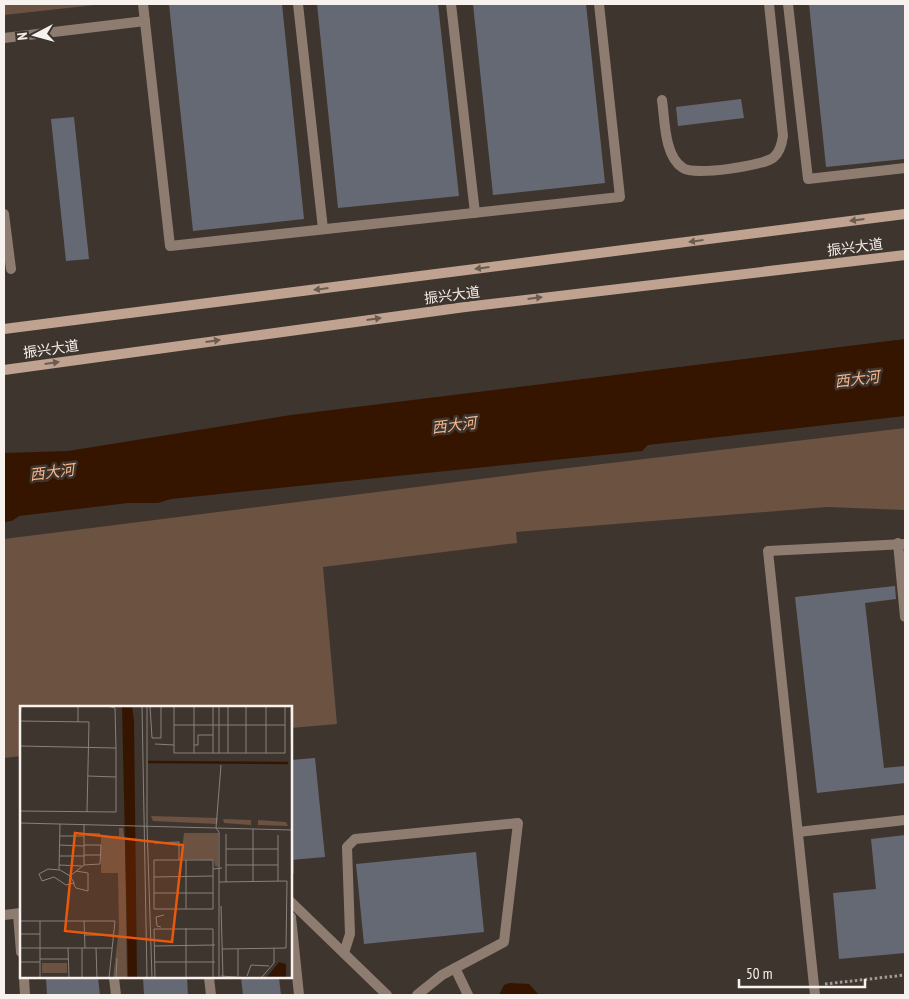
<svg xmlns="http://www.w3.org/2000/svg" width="909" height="999" viewBox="0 0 909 999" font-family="'PT Sans Narrow','Noto Sans SC',sans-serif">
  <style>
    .green { fill: #6c5240 }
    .water { fill: #351500 }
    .building { fill: #656973 }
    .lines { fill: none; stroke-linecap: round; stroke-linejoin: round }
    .path { stroke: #a29b96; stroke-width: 3; stroke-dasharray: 2.5 2.5; stroke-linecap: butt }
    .lane { stroke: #8e7c71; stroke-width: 10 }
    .secondary { stroke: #bfa390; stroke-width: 10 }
    .oneway { fill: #6b5c51 }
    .labels { text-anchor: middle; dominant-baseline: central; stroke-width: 5; stroke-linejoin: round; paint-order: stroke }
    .street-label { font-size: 14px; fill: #f8f2ee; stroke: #3e352f }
    .water-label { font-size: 15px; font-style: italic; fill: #f5b68c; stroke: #3e352f }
    .inset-river { fill: none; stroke: #351500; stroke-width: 2.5 }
    .inset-road { fill: none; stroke: #88817b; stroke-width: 1 }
    .view { fill: #e8590c; fill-opacity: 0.15; stroke: #e8590c; stroke-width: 2.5 }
    .inset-edge { fill: none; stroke: #f8f2ee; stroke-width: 2.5 }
  </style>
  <rect width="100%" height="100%" fill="#3e352f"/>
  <!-- green -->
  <g class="green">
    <path d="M 4,4 L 104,4 L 4,15 Z"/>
    <path d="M 905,428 L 905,510 L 827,507 L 516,532 L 517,543 L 323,567 L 337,724 L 291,728 L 291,708 L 21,708 L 21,756 L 4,758 L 4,539 L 535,472 Z"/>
  </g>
  <!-- water -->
  <g class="water">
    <path d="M 905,339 L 905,416 L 648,445 L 642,451 L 171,499 L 158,503 L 128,503 L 19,516 L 12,521 L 4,522 L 4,453 L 68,451 L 291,415 Z"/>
    <path d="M 509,983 L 529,984 L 539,995 L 499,995 L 504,985 Z"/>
  </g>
  <!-- building -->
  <g class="building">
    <path d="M 169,4 L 282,4 L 304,219 L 193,231 Z"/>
    <path d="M 317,4 L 438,4 L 459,196 L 338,208 Z"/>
    <path d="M 473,4 L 586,4 L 605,183 L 493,195 Z"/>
    <path d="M 809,4 L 905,4 L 905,159 L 826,167 Z"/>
    <path d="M 741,99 L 744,118 L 678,126 L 676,107 Z"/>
    <path d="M 74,117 L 89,259 L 66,261 L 51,119 Z"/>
    <path d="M 895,586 L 896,599 L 865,603 L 884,768 L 905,766 L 905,783 L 817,793 L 795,597 Z"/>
    <path d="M 315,758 L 325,857 L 291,860 L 291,760 Z"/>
    <path d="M 905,835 L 905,953 L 839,959 L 833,893 L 876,889 L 871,839 Z"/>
    <path d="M 476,852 L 484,932 L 364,944 L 356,864 Z"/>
    <path d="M 46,978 L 98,978 L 100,995 L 47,995 Z"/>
    <path d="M 143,978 L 187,978 L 188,995 L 144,995 Z"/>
    <path d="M 241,978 L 279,978 L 281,995 L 243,995 Z"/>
  </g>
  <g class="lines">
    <!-- path -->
    <path class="path" d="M 825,984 L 905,975"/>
    <!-- lane -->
    <g class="lane">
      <path d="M 143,4 L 170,246 L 620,197 L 599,4"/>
      <path d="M 298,4 L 323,229"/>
      <path d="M 451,4 L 475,213"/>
      <path d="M 788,4 L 808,179 L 905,168"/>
      <path d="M 4,38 L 145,21"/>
      <path d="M 662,100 C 665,120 664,156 683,168 C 694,176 764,166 774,157 C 780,152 782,143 783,136 L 769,4"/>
      <path d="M 4,214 L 11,269"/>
      <path d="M 898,543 L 905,617"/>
      <path d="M 798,832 L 905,820"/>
      <path d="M 291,902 L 387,995"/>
      <path d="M 18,914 L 21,952"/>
      <path d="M 4,915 L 21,913"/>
      <path d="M 291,917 L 299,995"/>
      <path d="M 344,953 L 350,934 L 347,847 L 355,839 L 518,823 L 504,942 L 442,975 L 417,995"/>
      <path d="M 455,968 L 468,995"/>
      <path d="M 24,978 L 25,995"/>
      <path d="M 114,978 L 116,995"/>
      <path d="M 209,978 L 211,995"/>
      <path d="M 815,995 L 768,551 L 905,544"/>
    </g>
    <!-- secondary -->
    <g class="secondary">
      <path d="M 4,329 L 905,214"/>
      <path d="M 4,370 L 465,307 L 905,255"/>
    </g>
  </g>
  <!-- one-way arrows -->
  <defs><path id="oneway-solid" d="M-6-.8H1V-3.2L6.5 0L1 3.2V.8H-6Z" transform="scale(1.25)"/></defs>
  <g class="oneway">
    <use href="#oneway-solid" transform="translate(857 220) rotate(173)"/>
    <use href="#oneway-solid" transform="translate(696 241) rotate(173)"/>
    <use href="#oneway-solid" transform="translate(482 268) rotate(173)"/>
    <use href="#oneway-solid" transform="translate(321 289) rotate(173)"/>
    <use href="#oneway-solid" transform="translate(535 298) rotate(-7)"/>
    <use href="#oneway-solid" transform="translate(374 319) rotate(-8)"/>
    <use href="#oneway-solid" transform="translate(213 341) rotate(-8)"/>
    <use href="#oneway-solid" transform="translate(52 363) rotate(-8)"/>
  </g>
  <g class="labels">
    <!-- street labels -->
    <g class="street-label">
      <text transform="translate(855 247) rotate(-7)">振兴大道</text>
      <text transform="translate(452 295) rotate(-7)">振兴大道</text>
      <text transform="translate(51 349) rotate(-8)">振兴大道</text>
    </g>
    <!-- water labels -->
    <g class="water-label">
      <text transform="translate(857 379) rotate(-7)">西大河</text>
      <text transform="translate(454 425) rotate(-7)">西大河</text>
      <text transform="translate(52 472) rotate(-7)">西大河</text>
    </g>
  </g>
  <!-- overview -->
  <g transform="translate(20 706)">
    <rect width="272" height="272" fill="#3e352f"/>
    <path d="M 131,110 L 198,112 L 197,118 L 133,115 ZM 203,113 L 231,114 L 231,119 L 204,117 ZM 238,114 L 266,116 L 268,120 L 238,119 ZM 99,122 L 103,122 L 105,136 L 107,272 L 93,272 L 99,222 L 98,167 L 81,167 L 81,130 L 99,130 ZM 164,127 L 198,127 L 198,161 L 195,160 L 194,154 L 161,153 ZM 22,257 L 47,257 L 47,267 L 22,267 Z" fill="#6c5240"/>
    <path d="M 102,0 L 112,0 L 114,15 L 117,272 L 108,272 ZM 259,256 L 266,258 L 266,272 L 246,272 Z" fill="#351500"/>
    <path class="inset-river" d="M 128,56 L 268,57"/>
    <path class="inset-road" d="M 87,0 L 95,2 L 96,42M 122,0 L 127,272M 127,0 L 127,119 L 132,272M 130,0 L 132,32 L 141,32 L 141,0M 154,0 L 154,47 L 208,47M 199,0 L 199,47M 208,0 L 208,47 L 265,47 L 265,0M 246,0 L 246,47M 271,0 L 273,167M 0,15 L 69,16 L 67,106M 0,15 L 1,0M 58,16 L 58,0M 154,19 L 265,19M 135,38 L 154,39M 174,39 L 178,39 L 178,29 L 193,29M 0,40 L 96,42 L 96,106 L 0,105M 174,47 L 174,0M 193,47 L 193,0M 226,47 L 226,0M 68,70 L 96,71M 0,117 L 273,124M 0,121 L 0,142M 233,123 L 233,176M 64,128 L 80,128M 206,128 L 206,176M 40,130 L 64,130M 134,137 L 159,136 L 159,154M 39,139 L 64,140M 206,143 L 258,143M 64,149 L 81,149M 39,150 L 64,150M 166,154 L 166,203M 39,159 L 62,160M 64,159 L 80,158 L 81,139 L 64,139M 206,159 L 258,159M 193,163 L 193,203 L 134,203 L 134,154 L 193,154 L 193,163 L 202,162M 39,164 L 40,118M 50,170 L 64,159 L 64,118M 134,171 L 193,170M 258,175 L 258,129M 199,176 L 267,175 L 266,242 L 202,243M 54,177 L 46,179 L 34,171 L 22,175 L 19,168 L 28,163 L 40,164 L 50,170 L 53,175 L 54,177 L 54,179 L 56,182 L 68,185 L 68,167 L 56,165M 134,187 L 193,187M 201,200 L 203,272M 0,215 L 95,215 L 89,272 L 0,272M 20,215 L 20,272M 64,215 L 65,242M 141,221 L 137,220 L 136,211 L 144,209M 166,222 L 166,272M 0,228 L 20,228M 64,229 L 94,229M 134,240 L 195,239M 0,242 L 92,242M 48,242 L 49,272M 62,242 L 62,272M 76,242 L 77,272M 20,253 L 48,253M 0,256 L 20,256M 135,256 L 195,256M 201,270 L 230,272M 218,270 L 218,243M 227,270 L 231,259 L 249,260M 96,272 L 97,252M 135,272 L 134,223 L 193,223 L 193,272M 199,272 L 199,126 L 196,122 L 201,59M 241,272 L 254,257 L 254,242"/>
    <path class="view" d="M 55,127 L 163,139 L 152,236 L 45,225 Z"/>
    <rect width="272" height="272" class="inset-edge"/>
  </g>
  <!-- border -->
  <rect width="909" height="999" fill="none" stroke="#f8f2ee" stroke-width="10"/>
  <!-- north arrow -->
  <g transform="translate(35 35) rotate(264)" stroke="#3e352f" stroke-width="4" paint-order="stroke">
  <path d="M0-4L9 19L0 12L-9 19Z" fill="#f8f2ee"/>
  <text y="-8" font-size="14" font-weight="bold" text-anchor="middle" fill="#f8f2ee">N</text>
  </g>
  <!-- scale -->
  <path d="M739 979v8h126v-8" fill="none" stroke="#f8f2ee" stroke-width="2.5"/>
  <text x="746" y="979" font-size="15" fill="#f8f2ee" stroke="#3e352f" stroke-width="4" paint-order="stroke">50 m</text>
</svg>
